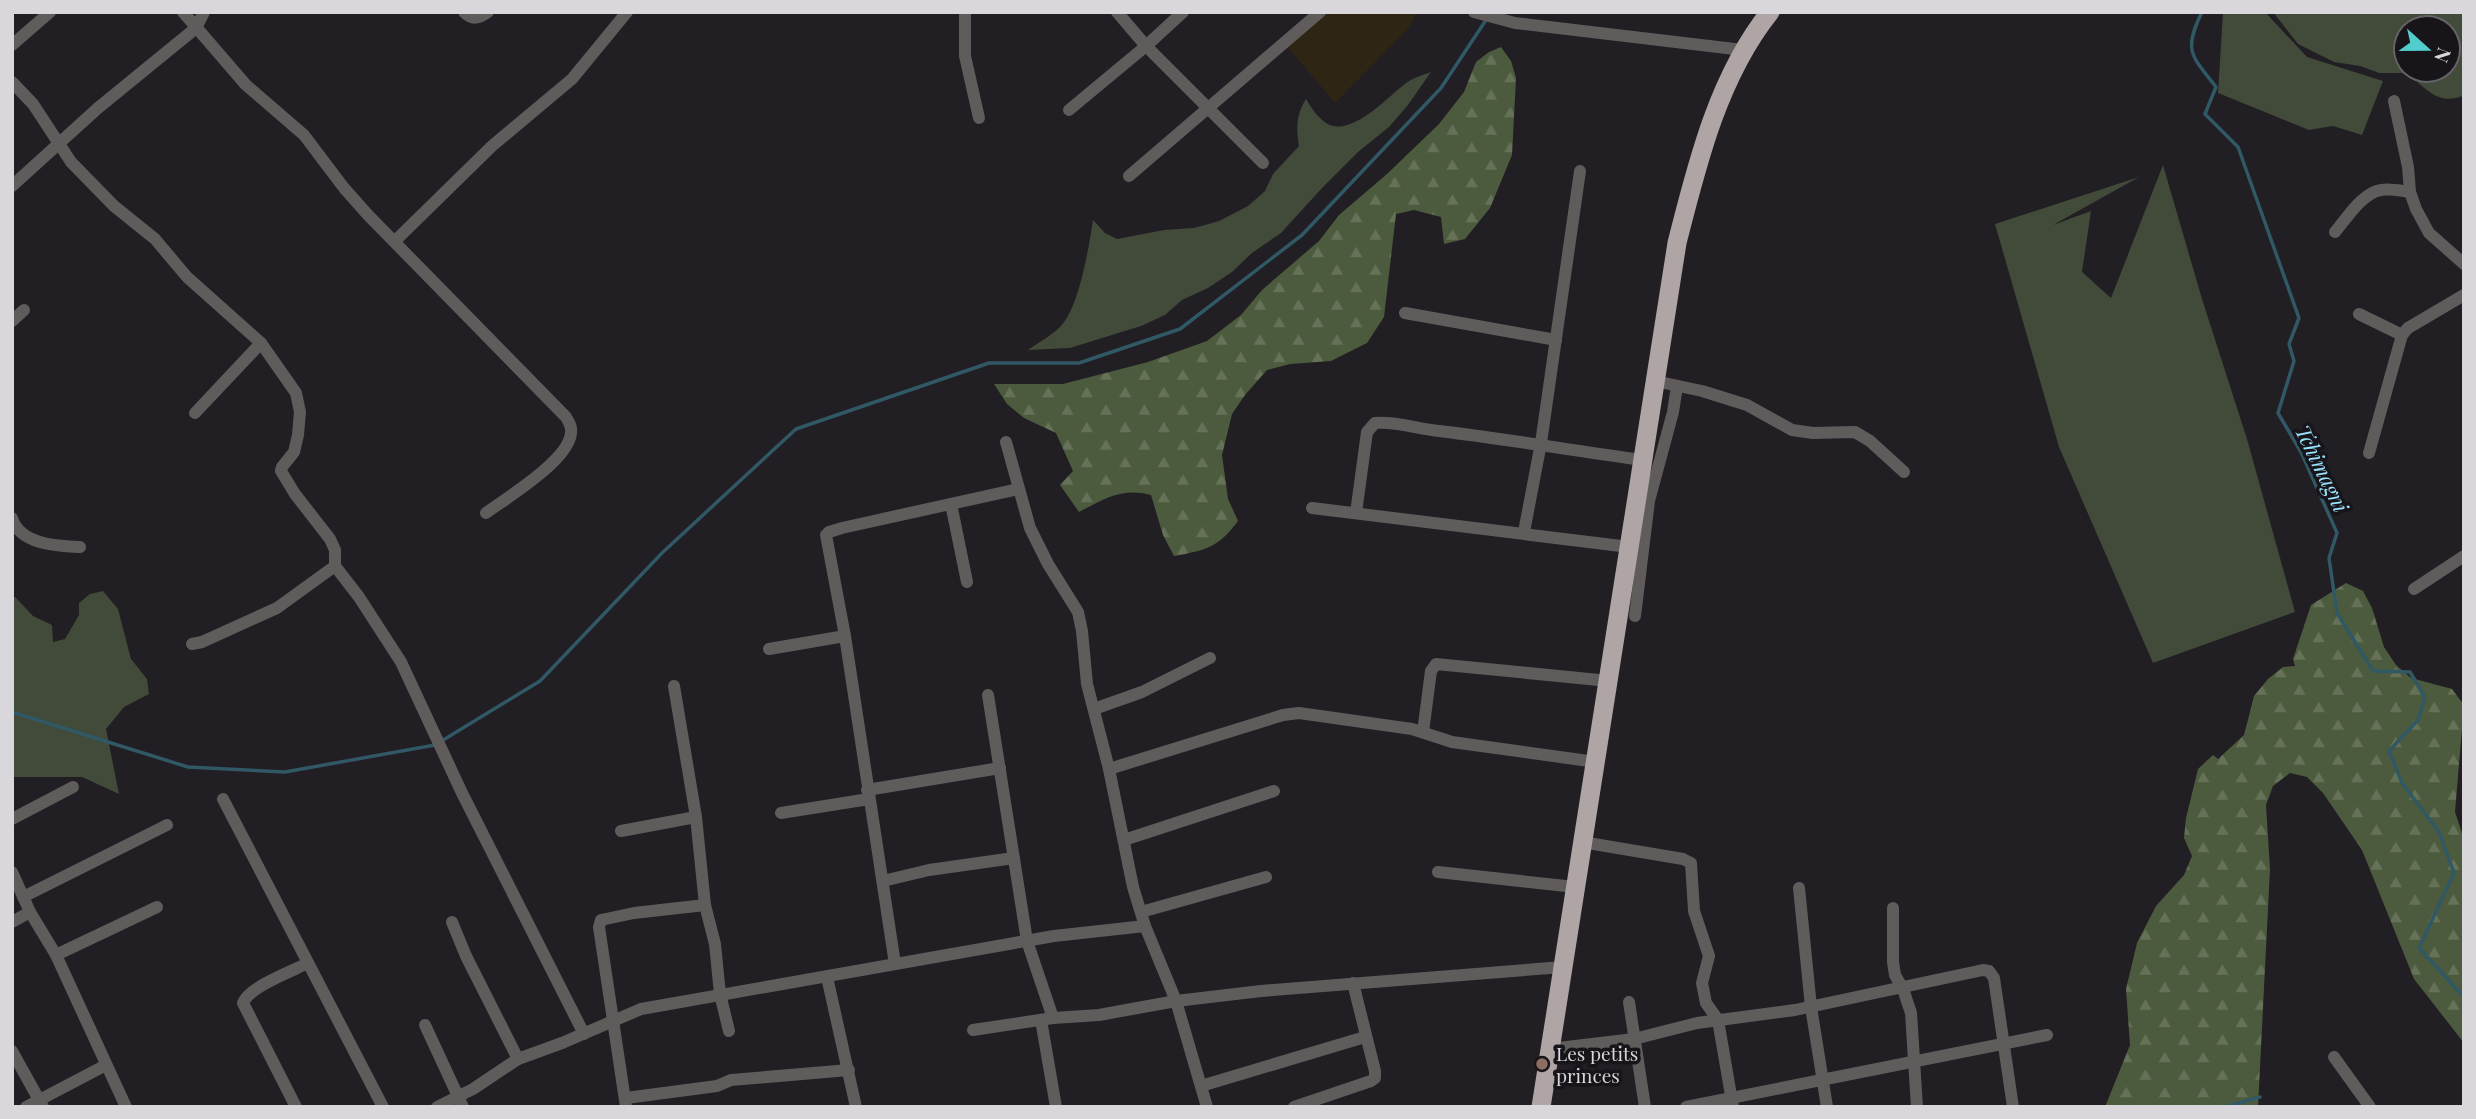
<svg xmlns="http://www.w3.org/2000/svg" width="2476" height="1119" viewBox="0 0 2476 1119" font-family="'Playfair Display',serif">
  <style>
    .industrial { fill: #2e2515 }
    .green { fill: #424a39; fill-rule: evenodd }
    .forest { fill: url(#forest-firs) }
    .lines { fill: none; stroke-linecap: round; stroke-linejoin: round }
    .stream { stroke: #305865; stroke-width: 3.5 }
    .minor { stroke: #605c5c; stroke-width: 12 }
    .trunk { stroke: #aea5a4; stroke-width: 19 }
    .education-dot { fill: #8d6e63; stroke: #17151a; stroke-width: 2.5 }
    .labels { text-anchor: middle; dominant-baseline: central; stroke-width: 7; stroke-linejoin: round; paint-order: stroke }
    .poi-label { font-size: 19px; fill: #d9d7db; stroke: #17151a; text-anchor: start }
    .water-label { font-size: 21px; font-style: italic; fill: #9ae3fc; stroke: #17151a }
  </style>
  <defs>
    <pattern id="forest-firs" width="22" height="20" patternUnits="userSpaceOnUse" patternTransform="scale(1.75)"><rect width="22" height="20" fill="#4c5b3d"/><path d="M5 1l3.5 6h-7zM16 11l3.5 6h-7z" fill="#657258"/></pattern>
  </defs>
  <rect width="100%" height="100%" fill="#211e24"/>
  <!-- industrial -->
  <path class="industrial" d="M 1319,12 L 1417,12 L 1409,28 L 1335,103 L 1284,43 Z"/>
  <!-- green -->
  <g class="green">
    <path d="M 2223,12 L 2265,12 L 2307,57 L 2383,81 L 2362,135 L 2333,126 L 2309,130 L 2218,93 Z"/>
    <path d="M 2273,12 L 2464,12 L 2464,95 C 2440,107 2424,88 2408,73 L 2379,73 L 2360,66 L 2334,62 L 2298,44 ZM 2406,28 L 2448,28 L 2448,70 L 2406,70 Z"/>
    <path d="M 1431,72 L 1408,105 L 1389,127 L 1358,152 L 1323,187 L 1281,233 L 1252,253 L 1232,272 L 1208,288 L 1182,300 L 1165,315 L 1141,326 L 1070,348 L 1028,350 C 1038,343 1050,336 1059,328 C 1079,310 1089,246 1093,220 L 1105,233 L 1117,239 L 1164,230 L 1194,228 L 1219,221 L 1248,206 L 1265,191 L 1273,174 L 1299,146 C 1296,128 1296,115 1306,99 C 1312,109 1321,123 1333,126 C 1357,131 1388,97 1406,83 C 1413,78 1423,75 1431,72 Z"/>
    <path d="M 2163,165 L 2202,299 L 2247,439 L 2295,612 L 2153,663 L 2059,447 L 1995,224 L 2139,177 L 2053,225 L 2091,211 L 2082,272 L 2111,298 Z"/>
    <path d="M 103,591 L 118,609 L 131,659 L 147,679 L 149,694 L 124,707 L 106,729 L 119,794 L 82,777 L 12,777 L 12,597 L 15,597 L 33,616 L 52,625 L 53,642 L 65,639 L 79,615 L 79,603 L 90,594 Z"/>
  </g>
  <!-- forest -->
  <g class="forest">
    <path d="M 1501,47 L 1511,61 L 1516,78 L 1512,155 L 1490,208 L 1465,239 L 1444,244 L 1441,217 L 1414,210 L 1396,214 L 1384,317 L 1367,343 L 1331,361 L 1290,364 L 1267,370 L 1245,395 L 1232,414 L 1222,455 L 1228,499 L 1238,521 C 1218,548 1206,550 1174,556 L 1163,535 L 1151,495 C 1123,487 1103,499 1079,512 L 1060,485 L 1073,471 L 1056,433 L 1024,418 L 1007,404 L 994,384 L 1063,384 L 1148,362 L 1207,341 L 1241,315 L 1262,290 L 1319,241 L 1339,215 L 1387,174 L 1439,124 L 1464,92 L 1476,62 L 1489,52 Z"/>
    <path d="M 2346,583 L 2363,591 L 2372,608 L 2384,647 L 2396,665 L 2411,678 L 2452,689 L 2464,705 L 2455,812 L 2464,839 L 2464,1043 L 2414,979 L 2362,850 L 2323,793 L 2307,777 L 2290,773 L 2273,786 L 2266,805 L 2270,869 L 2258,1107 L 2105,1107 L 2130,1045 L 2126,989 L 2137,943 L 2156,906 L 2184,875 L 2192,856 L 2184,838 L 2186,818 L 2198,769 L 2213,755 L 2218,759 L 2244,735 L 2254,696 L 2268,679 L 2283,667 L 2295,666 L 2293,659 L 2311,605 Z"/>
  </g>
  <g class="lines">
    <!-- stream -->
    <g class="stream">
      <path d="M 2202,12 C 2183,51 2191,55 2216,87 L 2205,114 L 2238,147 L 2299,318 L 2289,344 L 2294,361 L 2278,413 L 2301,452 L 2337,533 L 2329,558 L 2337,613 L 2373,671 L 2410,672 L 2425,697 L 2418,720 L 2389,751 L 2402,783 L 2439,832 L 2454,873 L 2419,948 L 2464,997"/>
      <path d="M 12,712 L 188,767 L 285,772 L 435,745 L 540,681 L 662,553 L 796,429 L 989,363 L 1079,363 L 1180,329 L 1302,235 L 1441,88 L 1486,20"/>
      <path d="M 2225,1107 L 2260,1097"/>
    </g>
    <!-- minor -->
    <g class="minor">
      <path d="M 183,12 L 246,85 L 304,135 L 344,188 L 368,215 L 566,417 C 569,422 572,427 571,433 C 569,460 508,497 486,513"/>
      <path d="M 464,12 C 473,21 479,18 488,12"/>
      <path d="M 965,12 L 965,56 L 979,118"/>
      <path d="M 1117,12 L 1146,46 L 1263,163"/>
      <path d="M 1474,12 L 1515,23 L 1743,50"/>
      <path d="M 12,45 L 50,12"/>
      <path d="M 12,82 L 33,104 L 71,162 L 114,206 L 155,239 L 187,277 L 261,343 L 296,393 L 300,412 L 298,435 L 294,452 L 282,467 L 281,471 L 295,494 L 330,539 L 335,550 L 335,566 L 359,597 L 401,662 L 462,793 L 584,1034"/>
      <path d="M 2394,101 L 2408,167 L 2410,192 L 2416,209 L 2429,233 L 2464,264"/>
      <path d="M 1069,110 L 1146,46 L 1183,12"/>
      <path d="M 1129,176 L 1320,12"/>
      <path d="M 12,186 L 98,108 L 196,28 L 204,12"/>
      <path d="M 2335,232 C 2347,218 2362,193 2381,190 C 2390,188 2401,191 2410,192"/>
      <path d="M 395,241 L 492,146 L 572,79 L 627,12"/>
      <path d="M 1405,313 L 1556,340"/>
      <path d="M 2359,314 L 2402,335"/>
      <path d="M 12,321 L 24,310"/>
      <path d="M 1655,381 L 1702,391 L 1747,405 L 1792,430 L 1813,433 L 1855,432 L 1870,441 L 1904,472"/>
      <path d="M 195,413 L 261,343"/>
      <path d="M 1006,442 L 1030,528 L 1048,564 L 1078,612 L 1082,631 L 1087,684 L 1109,769 L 1133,887 L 1145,926 L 1176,1001 L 1207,1107"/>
      <path d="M 2369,453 L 2402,335 L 2408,328 L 2464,295"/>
      <path d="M 951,504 L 967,582"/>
      <path d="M 1312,508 L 1629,547"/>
      <path d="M 1356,513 L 1367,432 L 1375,423 C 1395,421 1418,429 1439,431 C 1507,439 1575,451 1643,460"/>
      <path d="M 12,518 C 20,545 58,546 80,547"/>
      <path d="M 1524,532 L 1541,443 L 1580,171"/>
      <path d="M 2414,589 L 2464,556"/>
      <path d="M 1635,616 L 1649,501 L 1673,412 L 1677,386"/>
      <path d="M 192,644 L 202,642 L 277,608 L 335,566"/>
      <path d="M 769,649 L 845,636"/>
      <path d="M 674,686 L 696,817 L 705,905 L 715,944 L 720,994 L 729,1031"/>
      <path d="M 988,695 L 1027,941 L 1053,1018"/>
      <path d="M 1094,709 L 1142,692 L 1210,658"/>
      <path d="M 1423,732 L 1431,671 L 1436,664 L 1609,681"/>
      <path d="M 1109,769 L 1283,715 L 1299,713 L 1412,729 L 1452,742 L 1596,762"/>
      <path d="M 867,790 L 1000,768"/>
      <path d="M 223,799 L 383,1107"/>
      <path d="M 781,813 L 869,799"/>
      <path d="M 12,819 L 73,787"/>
      <path d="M 621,831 L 696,817"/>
      <path d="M 1124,840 L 1274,791"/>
      <path d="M 1582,842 L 1683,859 L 1691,863 L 1694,911 L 1709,956 L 1702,983 L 1706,1003 L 1718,1020 L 1733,1107"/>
      <path d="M 12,872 L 30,912 L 56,955 L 126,1107"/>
      <path d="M 1438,872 L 1575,887"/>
      <path d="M 883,881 L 929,870 L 1014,858"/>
      <path d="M 1799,888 L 1811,1007 L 1827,1107"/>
      <path d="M 23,897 L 167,825"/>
      <path d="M 1893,908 L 1893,962 L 1895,975 L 1903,989 L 1911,1013 L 1917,1107"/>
      <path d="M 1141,912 L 1266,877"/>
      <path d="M 12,922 L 30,912"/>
      <path d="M 452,922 L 466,956 L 518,1059"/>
      <path d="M 56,955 L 157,907"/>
      <path d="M 895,964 L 845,636 L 826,535 L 829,532 L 842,528 L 1018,489"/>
      <path d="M 827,977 L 856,1107"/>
      <path d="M 1629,1002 L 1645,1107"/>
      <path d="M 1041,1020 L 1056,1107"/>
      <path d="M 425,1025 L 463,1107"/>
      <path d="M 973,1030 L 1053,1018 L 1099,1015 L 1176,1001 L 1261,991 L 1563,967"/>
      <path d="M 1550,1049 L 1634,1039 L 1697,1023 L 1795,1010 L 1983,970 L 1989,971 L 1994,978 L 2013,1107"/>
      <path d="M 12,1051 L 43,1107"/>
      <path d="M 2334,1057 L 2370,1107"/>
      <path d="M 1201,1086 L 1365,1037"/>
      <path d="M 626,1098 L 717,1086 L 731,1080 L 849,1070"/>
      <path d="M 26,1107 L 106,1065"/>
      <path d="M 296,1107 L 243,1003 C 249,987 292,971 308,963"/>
      <path d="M 437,1107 L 473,1089 L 518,1059 L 562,1043 L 641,1009 L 1054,936 L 1145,926"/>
      <path d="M 626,1107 L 599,927 L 601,920 L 634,913 L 705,905"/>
      <path d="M 1294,1107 L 1371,1081 L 1375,1078 L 1375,1071 L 1353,983"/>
      <path d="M 1686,1107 L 2047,1035"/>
    </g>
    <!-- trunk -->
    <path class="trunk" d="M 1541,1107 L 1677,243 C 1697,164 1718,77 1770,12"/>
  </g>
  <!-- markers -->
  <circle class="education-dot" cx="1542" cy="1064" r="7"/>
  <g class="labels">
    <!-- poi labels -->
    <g class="poi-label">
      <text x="1556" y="1053">Les petits<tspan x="1556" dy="22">princes</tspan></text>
    </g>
    <!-- water labels -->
    <g class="water-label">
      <text transform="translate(2323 468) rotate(64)">Tchimagni</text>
    </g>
  </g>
  <!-- border -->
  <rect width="2476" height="1119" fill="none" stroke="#d9d7db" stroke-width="28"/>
  <!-- north arrow -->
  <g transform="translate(2427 49) rotate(111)"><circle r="33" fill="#17151a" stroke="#656367" stroke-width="2"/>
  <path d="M0-5L12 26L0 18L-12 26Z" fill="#52cdcd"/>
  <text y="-10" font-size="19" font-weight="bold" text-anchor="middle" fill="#d9d7db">N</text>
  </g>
</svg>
